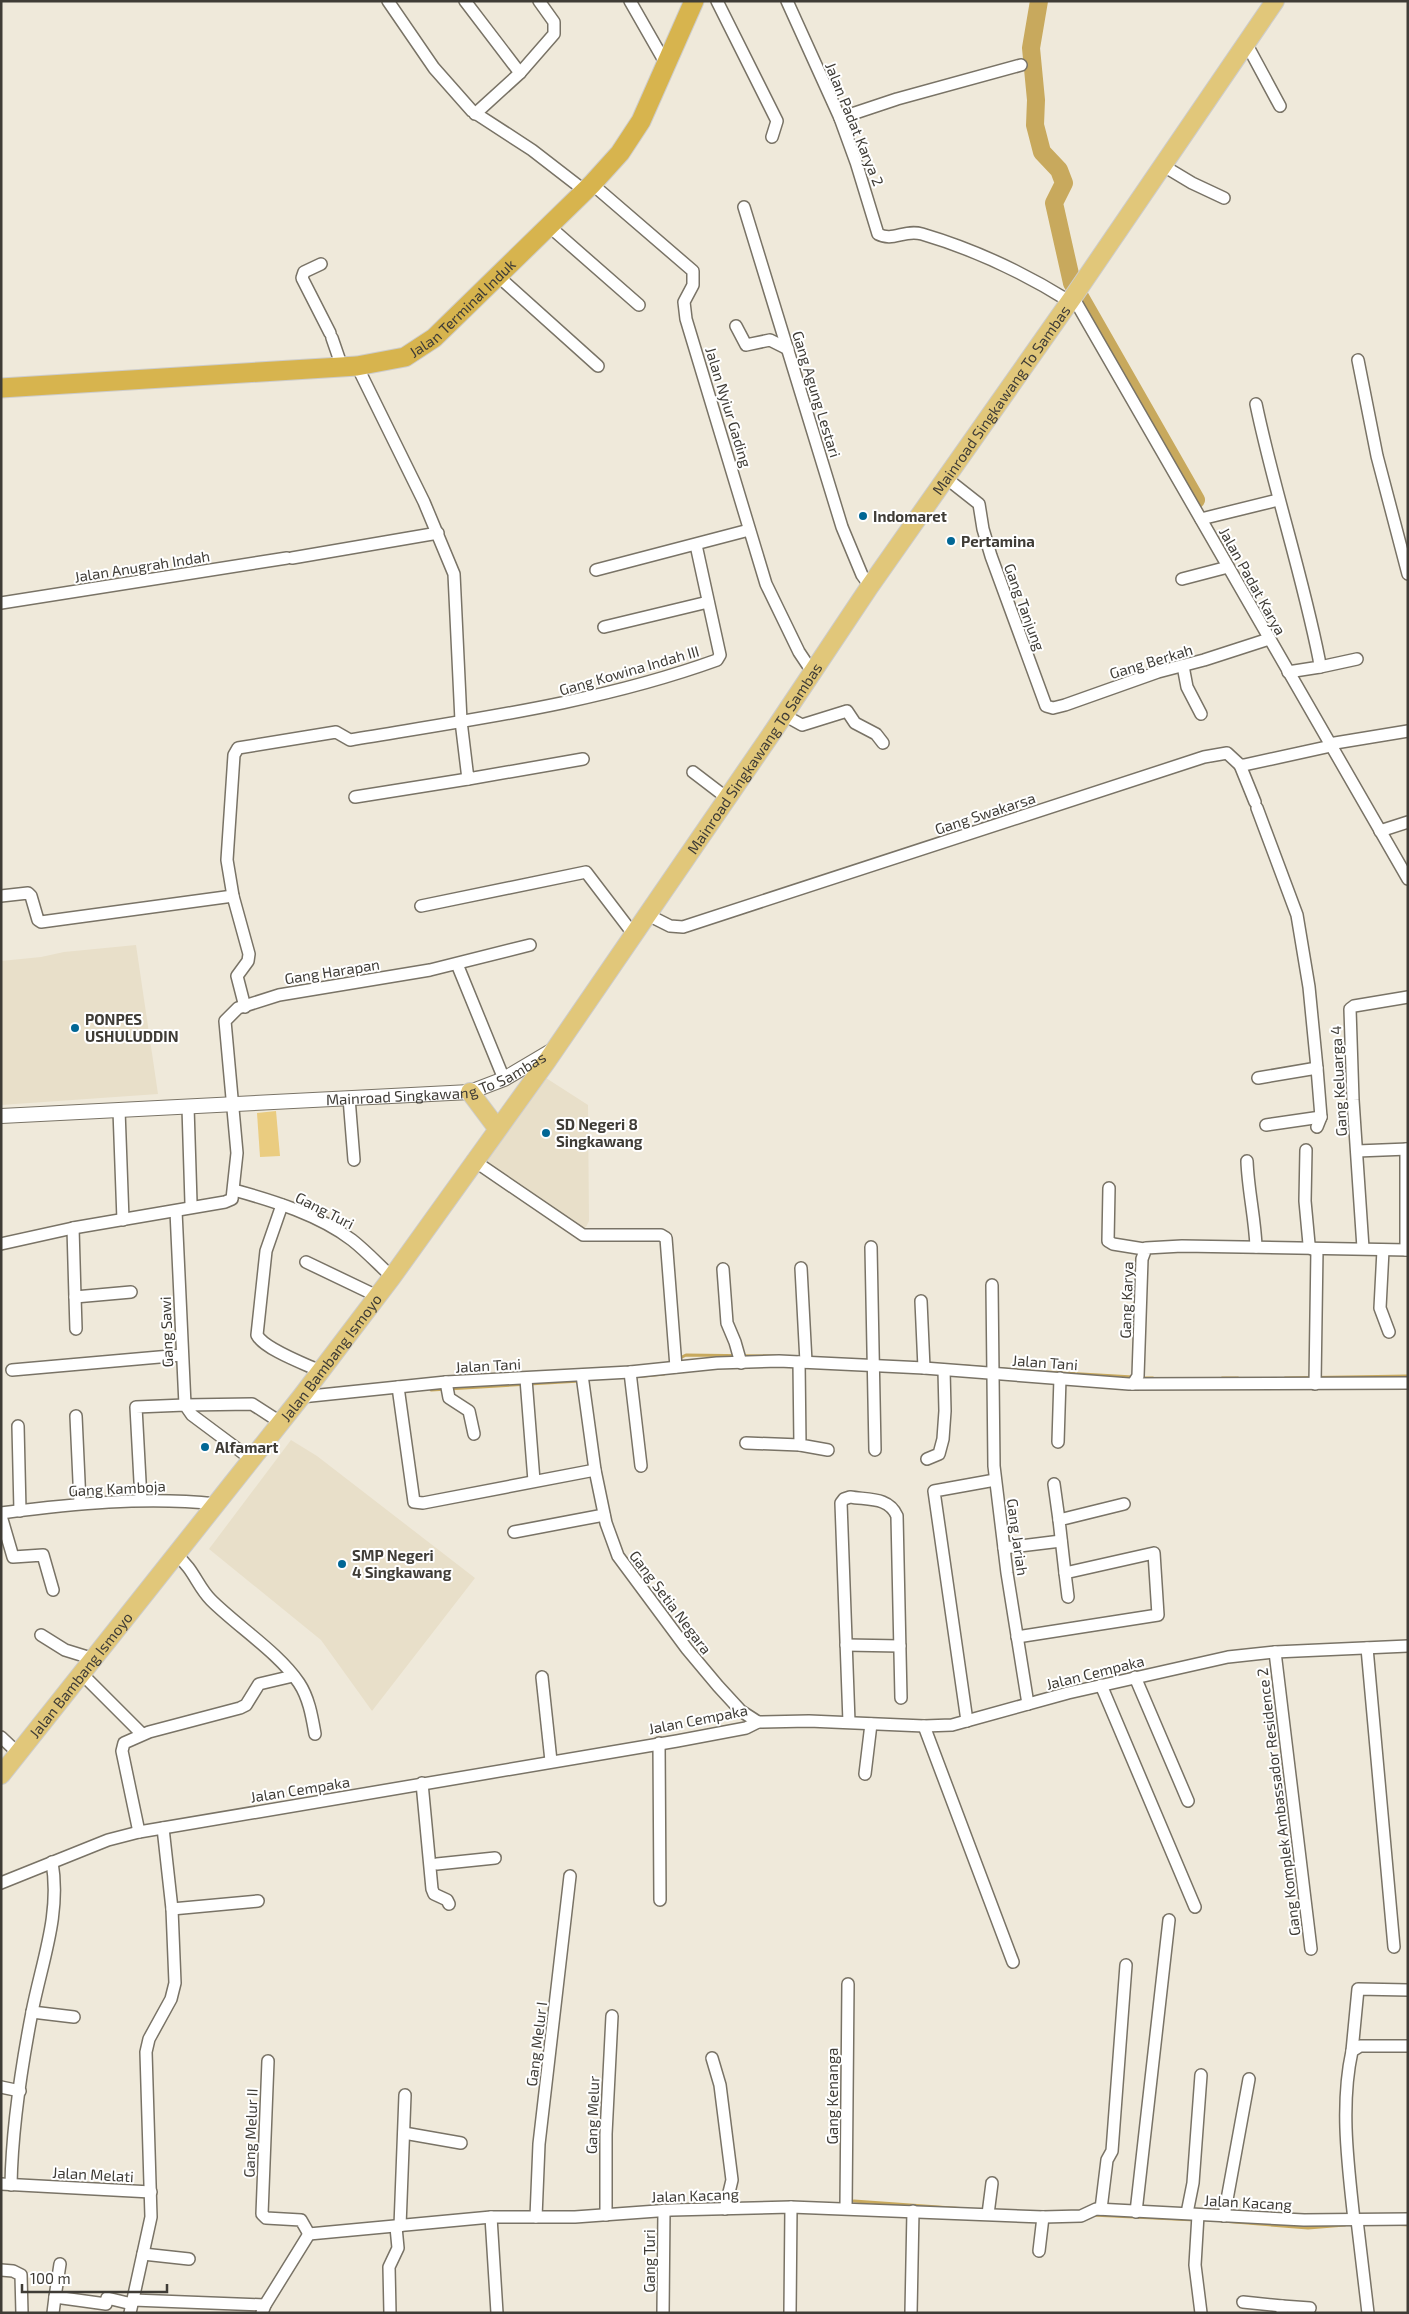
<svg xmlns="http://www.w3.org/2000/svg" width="1409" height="2314" viewBox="0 0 1409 2314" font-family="'Exo 2',sans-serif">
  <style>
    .built { fill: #e8dfc9 }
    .green { fill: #eacc80 }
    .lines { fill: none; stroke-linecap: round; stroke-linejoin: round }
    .stream { stroke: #c8a95d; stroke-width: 3 }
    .river { stroke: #c8a95d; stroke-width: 18 }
    .minor-casing { stroke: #797366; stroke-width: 14 }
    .tertiary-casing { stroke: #797366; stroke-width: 16 }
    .primary-casing { stroke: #cdcccb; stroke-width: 20 }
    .trunk-casing { stroke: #cdcccb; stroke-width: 21 }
    .minor { stroke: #fff; stroke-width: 11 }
    .tertiary { stroke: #fff; stroke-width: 14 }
    .primary { stroke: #e1c77a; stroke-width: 18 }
    .trunk { stroke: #d7b44e; stroke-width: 19 }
    .poi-dot { fill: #016795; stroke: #fff; stroke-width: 2 }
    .labels { text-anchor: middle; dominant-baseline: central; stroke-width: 4; stroke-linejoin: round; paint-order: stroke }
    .street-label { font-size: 15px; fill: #3f3c36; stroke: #fff }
    .poi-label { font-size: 15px; font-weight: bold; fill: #3f3c36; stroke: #fff; text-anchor: start }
  </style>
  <rect width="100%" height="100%" fill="#efe9da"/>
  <!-- built -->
  <g class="built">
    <path d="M 136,945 L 158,1094 L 1,1105 L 1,961 L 41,957 L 64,952 Z"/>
    <path d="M 546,1078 L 588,1105 L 589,1221 L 583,1233 L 484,1160 Z"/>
    <path d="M 291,1440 L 317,1456 L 475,1578 L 372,1711 L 321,1640 L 209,1549 Z"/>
  </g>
  <!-- green -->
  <path class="green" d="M 276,1111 L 280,1156 L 260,1157 L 257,1113 Z"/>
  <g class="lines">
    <!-- stream -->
    <g class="stream">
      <path d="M 680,1358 L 686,1355 L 775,1356"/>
      <path d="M 965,1366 L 1041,1372"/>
      <path d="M 1047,1372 L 1133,1377"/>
      <path d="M 633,1377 L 664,1374"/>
      <path d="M 1140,1378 L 1153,1378"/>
      <path d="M 1222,1378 L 1238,1378"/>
      <path d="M 1285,1378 L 1408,1376"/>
      <path d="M 431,1390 L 580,1381"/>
      <path d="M 854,2201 L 966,2209"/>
      <path d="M 1092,2215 L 1195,2220"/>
      <path d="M 1222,2221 L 1308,2228 L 1345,2225"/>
      <path d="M 1393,2224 L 1408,2225"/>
    </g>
    <!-- river -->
    <path class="river" d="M 1039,1 L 1031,48 L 1036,100 L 1035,125 L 1042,152 L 1059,170 L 1064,183 L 1054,203 L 1072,283 L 1196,500"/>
    <!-- minor casing -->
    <g class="minor-casing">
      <g id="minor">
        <path d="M 388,1 L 434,68 L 472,111 L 532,150 L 585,191"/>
        <path d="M 465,1 L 520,73"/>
        <path d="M 630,1 L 666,64"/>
        <path d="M 717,1 L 777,121 L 772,137"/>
        <path d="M 787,1 L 840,118 L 856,162 L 878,234 C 893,242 904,229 922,234 C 973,249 1024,273 1069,301"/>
        <path d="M 1246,43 L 1280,106"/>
        <path d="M 475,114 L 520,73 L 554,34 L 554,22 L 539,1"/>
        <path d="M 840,118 L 897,99 L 1021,65"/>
        <path d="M 1162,165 L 1192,183 L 1224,198"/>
        <path d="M 592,184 L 693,271 L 693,285 L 684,302 L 686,319 L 766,584 L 799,652 L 813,673"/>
        <path d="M 744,207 L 842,527 L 862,575 L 870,586"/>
        <path d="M 550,227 L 639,305"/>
        <path d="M 321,264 L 304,272 L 302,278 L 330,333"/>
        <path d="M 499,277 L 598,366"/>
        <path d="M 1073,297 L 1408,879"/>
        <path d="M 736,326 L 746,345 L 770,340 L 788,349"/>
        <path d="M 332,338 L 342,367"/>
        <path d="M 1358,360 L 1377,456 L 1408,574"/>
        <path d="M 357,366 L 424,502 L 454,574 L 461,721 L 468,779 L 583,759"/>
        <path d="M 1256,404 C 1274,490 1302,573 1319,659 L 1320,667 L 1288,672"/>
        <path d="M 946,478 L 979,504 L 983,529 L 991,556 L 1046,706 L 1053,708 L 1065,705 L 1158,672 L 1204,660 L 1269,639"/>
        <path d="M 1201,519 L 1278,500"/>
        <path d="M 292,558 L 438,533"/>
        <path d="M 596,570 L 749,530"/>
        <path d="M 1182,579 L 1228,567"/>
        <path d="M 1,603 L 287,558"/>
        <path d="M 604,627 L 708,602"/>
        <path d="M 1183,666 L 1187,687 L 1201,714"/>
        <path d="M 1320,667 L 1357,659"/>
        <path d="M 784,715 L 802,725 L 847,711 L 855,723 L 876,734 L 883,743"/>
        <path d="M 1329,744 L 1408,731"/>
        <path d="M 1240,765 L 1255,802"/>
        <path d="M 693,772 L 727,798"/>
        <path d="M 355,797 L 468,779"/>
        <path d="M 1257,808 L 1297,915 L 1309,987 L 1317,1068 L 1321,1117 L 1317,1127"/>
        <path d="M 1380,831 L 1408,822"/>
        <path d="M 1,896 L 28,893 L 31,896 L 38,920 L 41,922 L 233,896"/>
        <path d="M 421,906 L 586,872 L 634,935"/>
        <path d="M 648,915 L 670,926 L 683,927 L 1204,757 L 1227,753 L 1240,765 L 1244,765 L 1331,746"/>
        <path d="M 457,964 L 504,1079"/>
        <path d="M 245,1007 L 237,976 L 248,961 L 249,954 L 233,896 L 227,860 L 234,755 L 238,748 L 336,732 L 350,740 C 474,719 598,703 717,660 L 720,655 L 696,545"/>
        <path d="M 1258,1078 L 1317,1068"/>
        <path d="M 349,1098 L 354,1160"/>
        <path d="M 188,1107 L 191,1203"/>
        <path d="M 119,1110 L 123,1220"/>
        <path d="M 1266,1125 L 1321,1117"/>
        <path d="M 1406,1149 L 1406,1250"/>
        <path d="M 1306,1150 L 1305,1201 L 1309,1244 L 1312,1249"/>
        <path d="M 1357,1151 L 1408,1149"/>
        <path d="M 473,1160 L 583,1235 L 661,1235 L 666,1238 L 676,1367"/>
        <path d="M 1247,1161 C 1248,1190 1255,1218 1256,1247"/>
        <path d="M 1109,1188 L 1108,1241 L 1113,1244 L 1144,1249"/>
        <path d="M 234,1190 C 274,1201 319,1215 352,1240 C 366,1251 378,1264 392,1277"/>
        <path d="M 282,1205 L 266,1251 L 257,1335 C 264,1349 305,1364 320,1371"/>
        <path d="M 176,1211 L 185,1405 L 252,1404 L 280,1422"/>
        <path d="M 73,1228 L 75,1297 L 131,1292"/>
        <path d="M 1,1244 L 73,1228 L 225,1202 L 232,1199 L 237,1153 L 225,1021 L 238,1008 L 279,995 L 430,970 L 530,945"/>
        <path d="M 871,1247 L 875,1450"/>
        <path d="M 1363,1248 L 1353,1100 L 1350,1009 L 1354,1006 L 1408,997"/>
        <path d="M 1383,1250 L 1380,1308 L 1389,1332"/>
        <path d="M 306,1262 L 377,1296"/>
        <path d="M 801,1268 L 806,1362"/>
        <path d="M 723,1269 L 727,1323 L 735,1342 L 741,1363"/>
        <path d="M 992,1285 L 994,1466 L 1007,1573 L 1028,1704"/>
        <path d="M 75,1297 L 76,1329"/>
        <path d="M 921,1301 L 924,1368"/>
        <path d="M 799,1362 L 800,1445 L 828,1450"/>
        <path d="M 12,1370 L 182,1355"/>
        <path d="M 630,1372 L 641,1466"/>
        <path d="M 582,1375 L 595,1470 L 606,1523 L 618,1556 L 687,1649 L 718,1686 L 741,1711 L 758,1722"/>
        <path d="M 526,1379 L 534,1481"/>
        <path d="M 446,1382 L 449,1398 L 469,1411 L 474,1434"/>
        <path d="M 1133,1384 L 1138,1376 L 1142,1259 L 1146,1248 L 1182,1246 L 1408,1250"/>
        <path d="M 1315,1384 L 1317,1249"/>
        <path d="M 398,1387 L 414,1502 L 423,1503 L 595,1470"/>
        <path d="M 301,1397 L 446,1382 L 630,1372 L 717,1363 L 779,1361 L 924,1368 L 1129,1384 L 1408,1383"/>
        <path d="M 76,1416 L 80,1503"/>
        <path d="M 18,1426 L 20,1511"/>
        <path d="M 1058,1442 L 1060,1378"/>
        <path d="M 746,1443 L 800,1445"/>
        <path d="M 927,1459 L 939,1454 L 943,1439 L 945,1411 L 944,1370"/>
        <path d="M 1054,1484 L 1059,1520"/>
        <path d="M 141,1500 L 136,1407 L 185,1405 L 192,1415 L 251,1459"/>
        <path d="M 1,1513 C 73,1504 144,1496 216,1504"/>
        <path d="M 1,1516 L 13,1557 L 43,1555 L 53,1590"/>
        <path d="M 514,1532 L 604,1515"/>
        <path d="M 1004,1548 L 1061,1541"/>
        <path d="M 176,1555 C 194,1569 197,1586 211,1600 C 237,1626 279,1653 299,1683 C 309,1698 312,1717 315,1734"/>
        <path d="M 1065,1573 L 1059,1520 L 1124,1504"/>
        <path d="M 41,1635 L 65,1650 L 94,1659"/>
        <path d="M 1017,1637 L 1158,1615 L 1154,1553 L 1065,1573 L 1068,1597"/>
        <path d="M 846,1645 L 900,1646"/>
        <path d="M 1367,1648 L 1394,1947"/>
        <path d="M 1275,1652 L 1311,1949"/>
        <path d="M 82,1674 L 142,1734"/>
        <path d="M 542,1677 L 551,1761"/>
        <path d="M 1135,1677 L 1188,1801"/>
        <path d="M 1101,1685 L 1195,1907"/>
        <path d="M 967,1721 L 934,1491 L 995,1480"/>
        <path d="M 849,1722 L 841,1503 L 844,1499 L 850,1497 C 869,1500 889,1497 897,1516 L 901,1698"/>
        <path d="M 924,1726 L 1013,1962"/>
        <path d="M 1,1737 L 19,1754"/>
        <path d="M 659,1743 L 660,1900"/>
        <path d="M 865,1774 L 871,1724"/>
        <path d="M 422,1783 L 432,1889 L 434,1894 L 447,1900 L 449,1904"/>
        <path d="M 139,1832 L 122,1751 L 124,1743 L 149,1732 L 240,1708 L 246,1705 L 259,1684 L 293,1676"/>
        <path d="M 437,1864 L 495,1858"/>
        <path d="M 1,1883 L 108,1840 L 139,1832 L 677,1741 L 746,1728 L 758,1722 L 809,1721 L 924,1726 L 952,1725 L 1068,1693 L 1228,1657 L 1275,1652 L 1408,1646"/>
        <path d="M 172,1909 L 258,1901"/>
        <path d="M 32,2012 L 74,2017"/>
        <path d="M 1352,2051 L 1358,1989 L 1408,1990"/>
        <path d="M 712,2058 L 720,2085 L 732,2180 L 725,2209"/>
        <path d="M 268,2061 L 262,2214 L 266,2218 L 301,2220 L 309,2234"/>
        <path d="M 1,2087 L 20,2091"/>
        <path d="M 404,2133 L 461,2143"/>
        <path d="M 1,2184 L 151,2192"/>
        <path d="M 11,2185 C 12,2127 21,2069 32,2012 C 42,1961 61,1914 52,1862"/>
        <path d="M 846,2208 L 848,1984"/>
        <path d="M 1101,2209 L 1107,2160 L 1112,2151 L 1126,1965"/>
        <path d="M 1136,2212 L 1169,1920"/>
        <path d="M 1187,2213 L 1193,2183 L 1201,2075"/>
        <path d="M 988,2214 L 992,2183"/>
        <path d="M 606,2215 L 606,2134 L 612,2016"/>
        <path d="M 1198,2215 L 1195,2265 L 1201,2313"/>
        <path d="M 1224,2216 L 1249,2079"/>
        <path d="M 491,2217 L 497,2313"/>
        <path d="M 536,2217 L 539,2144 L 570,1876"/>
        <path d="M 1354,2220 C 1348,2164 1340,2106 1352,2051 L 1360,2046 L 1408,2046"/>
        <path d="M 1357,2220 L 1368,2313"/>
        <path d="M 400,2226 L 405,2095"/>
        <path d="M 309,2234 L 491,2217 L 575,2217 L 671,2210 L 791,2207 L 1043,2217 L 1081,2216 L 1096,2209 L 1304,2220 L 1408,2219"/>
        <path d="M 1039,2251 L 1043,2217"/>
        <path d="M 143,2254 L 189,2259"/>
        <path d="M 60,2264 L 55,2297 L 106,2304 L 107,2298 L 132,2304"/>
        <path d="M 1,2270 L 13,2271 L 21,2275 L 22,2313"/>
        <path d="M 133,2300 L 265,2305"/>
        <path d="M 1243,2302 L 1282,2306 L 1282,2313"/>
        <path d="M 1282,2306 L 1310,2308"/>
        <path d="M 53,2313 L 55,2297"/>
        <path d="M 130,2313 L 151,2217 L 146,2052 L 149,2039 L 171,1999 L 175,1983 L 172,1909 L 163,1828"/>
        <path d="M 262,2313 L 265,2305 L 309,2234"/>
        <path d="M 390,2313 L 389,2267 L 398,2248 L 396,2227"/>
        <path d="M 663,2313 L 664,2210"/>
        <path d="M 790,2313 L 791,2207"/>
        <path d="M 911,2313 L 913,2211"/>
      </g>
    </g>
    <!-- tertiary casing -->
    <g class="tertiary-casing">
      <g id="tertiary">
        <path id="s1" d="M 1,1116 L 470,1092 L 504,1079 L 553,1050"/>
      </g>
    </g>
    <!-- primary casing -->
    <g class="primary-casing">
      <g id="primary">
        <path d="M 470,1092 L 497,1128"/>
        <path id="s2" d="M 1,1775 L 301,1397 L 392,1277 L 547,1061 L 774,730 L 870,586 L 1073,297 L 1275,1"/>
      </g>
    </g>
    <!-- trunk casing -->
    <g class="trunk-casing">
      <g id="trunk">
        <path id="s3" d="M 1,388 L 357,366 L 405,357 L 434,338 L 592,184 L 620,153 L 641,121 L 694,1"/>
      </g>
    </g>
    <!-- minor -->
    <use href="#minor" class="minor"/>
    <!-- tertiary -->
    <use href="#tertiary" class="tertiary"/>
    <!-- primary -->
    <use href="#primary" class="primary"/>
    <!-- trunk -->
    <use href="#trunk" class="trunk"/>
  </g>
  <!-- markers -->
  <g class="poi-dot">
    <circle cx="863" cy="516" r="5"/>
    <circle cx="951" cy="541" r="5"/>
    <circle cx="75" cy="1028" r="5"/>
    <circle cx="546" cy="1133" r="5"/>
    <circle cx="205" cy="1447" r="5"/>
    <circle cx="342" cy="1564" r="5"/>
  </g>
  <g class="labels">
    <!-- street labels -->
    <g class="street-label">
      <text transform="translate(855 124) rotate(68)">Jalan Padat Karya 2</text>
      <text stroke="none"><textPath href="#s3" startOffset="481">Jalan Terminal Induk</textPath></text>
      <text transform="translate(817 394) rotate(73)">Gang Agung Lestari</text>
      <text stroke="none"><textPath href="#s2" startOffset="1701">Mainroad Singkawang To Sambas</textPath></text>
      <text transform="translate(729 407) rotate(73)">Jalan Nyiur Gading</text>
      <text transform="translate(142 566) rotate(-9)">Jalan Anugrah Indah</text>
      <text transform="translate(1253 581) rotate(61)">Jalan Padat Karya</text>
      <text transform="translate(1025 607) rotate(70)">Gang Tanjung</text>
      <text transform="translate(1151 661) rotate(-17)">Gang Berkah</text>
      <text transform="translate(629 670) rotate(-16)">Gang Kowina Indah III</text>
      <text stroke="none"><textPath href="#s2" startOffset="1266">Mainroad Singkawang To Sambas</textPath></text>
      <text transform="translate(985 813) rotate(-18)">Gang Swakarsa</text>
      <text transform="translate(332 971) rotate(-9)">Gang Harapan</text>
      <text stroke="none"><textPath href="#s1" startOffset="439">Mainroad Singkawang To Sambas</textPath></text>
      <text transform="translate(1338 1081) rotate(-93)">Gang Keluarga 4</text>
      <text transform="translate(325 1210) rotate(27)">Gang Turi</text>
      <text transform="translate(1126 1300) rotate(-88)">Gang Karya</text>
      <text transform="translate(166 1332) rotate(-92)">Gang Sawi</text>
      <text stroke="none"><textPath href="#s2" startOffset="532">Jalan Bambang Ismoyo</textPath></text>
      <text transform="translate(1045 1362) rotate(4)">Jalan Tani</text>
      <text transform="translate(488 1365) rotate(-3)">Jalan Tani</text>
      <text transform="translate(117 1488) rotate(-3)">Gang Kamboja</text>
      <text transform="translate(1018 1537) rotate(82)">Gang Jariah</text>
      <text transform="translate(671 1602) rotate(53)">Gang Setia Negara</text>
      <text transform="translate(1095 1672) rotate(-14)">Jalan Cempaka</text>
      <text stroke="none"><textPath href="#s2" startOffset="128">Jalan Bambang Ismoyo</textPath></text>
      <text transform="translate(698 1719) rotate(-11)">Jalan Cempaka</text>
      <text transform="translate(300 1789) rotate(-9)">Jalan Cempaka</text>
      <text transform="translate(1278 1802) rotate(-97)">Gang Komplek Ambassador Residence 2</text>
      <text transform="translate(536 2044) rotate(-83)">Gang Melur I</text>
      <text transform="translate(832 2096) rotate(-90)">Gang Kenanga</text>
      <text transform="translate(592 2115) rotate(-88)">Gang Melur</text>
      <text transform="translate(250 2133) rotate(-88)">Gang Melur II</text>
      <text transform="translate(93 2174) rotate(3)">Jalan Melati</text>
      <text transform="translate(695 2195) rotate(-2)">Jalan Kacang</text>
      <text transform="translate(1248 2202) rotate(3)">Jalan Kacang</text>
      <text transform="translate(649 2261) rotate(-90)">Gang Turi</text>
    </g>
    <!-- poi labels -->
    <g class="poi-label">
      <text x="873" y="516">Indomaret</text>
      <text x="961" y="541">Pertamina</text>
      <text x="85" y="1019">PONPES<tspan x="85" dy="17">USHULUDDIN</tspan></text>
      <text x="556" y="1124">SD Negeri 8<tspan x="556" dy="17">Singkawang</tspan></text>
      <text x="215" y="1447">Alfamart</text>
      <text x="352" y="1555">SMP Negeri<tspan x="352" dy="17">4 Singkawang</tspan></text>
    </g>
  </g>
  <!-- border -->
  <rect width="1409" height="2314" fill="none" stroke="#3f3c36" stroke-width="5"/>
  <!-- scale -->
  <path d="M22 2284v8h145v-8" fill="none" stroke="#3f3c36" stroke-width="2.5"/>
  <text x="30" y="2284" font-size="15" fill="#3f3c36" stroke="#ffffff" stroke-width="4" paint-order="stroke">100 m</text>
</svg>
